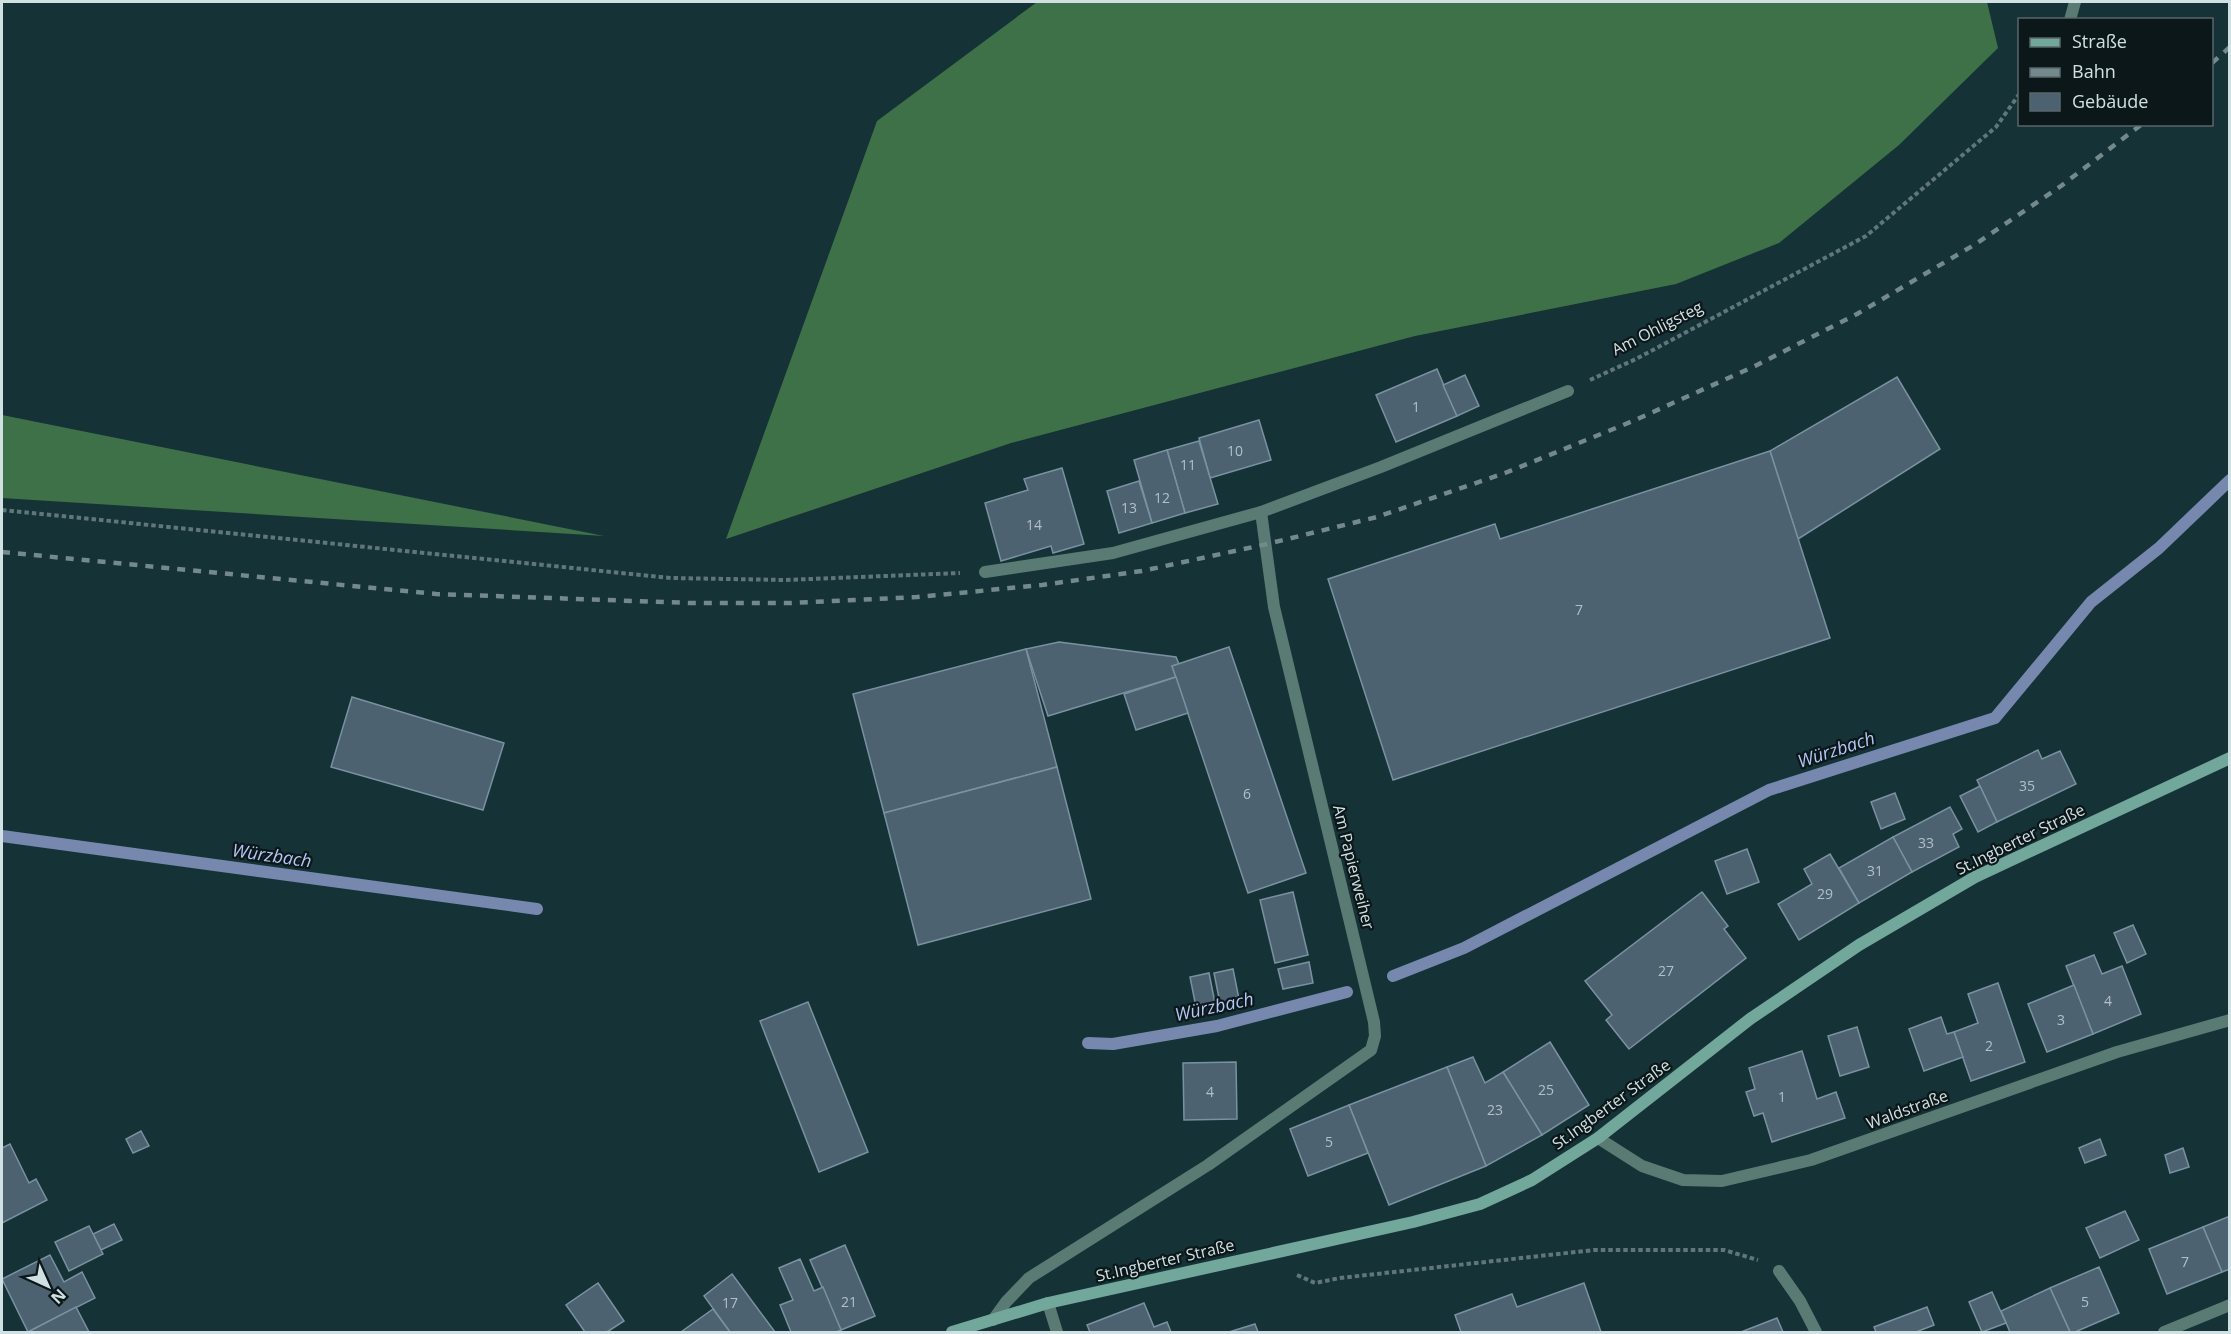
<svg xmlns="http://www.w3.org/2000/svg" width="2231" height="1334" viewBox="0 0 2231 1334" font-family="'Open Sans',sans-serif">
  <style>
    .forest { fill: #3e7148 }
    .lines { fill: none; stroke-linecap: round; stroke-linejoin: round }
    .stream { stroke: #7688ae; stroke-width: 12 }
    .building { fill: #4c6270; stroke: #7a91a1; stroke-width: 1.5 }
    .path { stroke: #5f777a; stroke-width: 4; stroke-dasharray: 4.5 3; stroke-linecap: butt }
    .lane { stroke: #5a7b73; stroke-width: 12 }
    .street { stroke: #5a7b73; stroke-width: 12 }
    .secondary { stroke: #72a79b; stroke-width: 12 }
    .rail { stroke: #73898c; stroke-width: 4.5; stroke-dasharray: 8 8; stroke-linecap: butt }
    .labels { text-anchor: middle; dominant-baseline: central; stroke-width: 4.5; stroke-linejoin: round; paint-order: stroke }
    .number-label { font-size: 14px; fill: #b0c0c6 }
    .street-label { font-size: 16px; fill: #d1e0e3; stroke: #0b1719 }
    .water-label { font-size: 18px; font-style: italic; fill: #b3c6f5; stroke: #0b1719 }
  </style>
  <rect width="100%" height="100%" fill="#153236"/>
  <!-- forest -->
  <g class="forest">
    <path d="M 1037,2 L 1987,2 L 1998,48 L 1899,145 L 1779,243 L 1676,284 L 1415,336 L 1011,443 L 726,539 L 877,121 Z"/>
    <path d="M 2,415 L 604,536 L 2,498 Z"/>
  </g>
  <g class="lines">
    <!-- stream -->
    <g class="stream">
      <path d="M 2,836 L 537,909"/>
      <path d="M 1393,976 L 1464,948 L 1769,790 L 1995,718 L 2091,602 L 2159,548 L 2230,480"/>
      <path d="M 1088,1043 L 1113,1044 L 1217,1026 L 1347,992"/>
    </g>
  </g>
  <!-- building -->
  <g class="building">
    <path d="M 1437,369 L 1457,416 L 1396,442 L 1376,395 Z"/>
    <path d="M 1465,375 L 1479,406 L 1457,416 L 1443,385 Z"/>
    <path d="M 1897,377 L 1940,449 L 1798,539 L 1770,451 Z"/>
    <path d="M 1259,420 L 1271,460 L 1210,478 L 1199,438 Z"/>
    <path d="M 1199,441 L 1218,504 L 1185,513 L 1167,450 Z"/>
    <path d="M 1167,450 L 1185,513 L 1152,523 L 1134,460 Z"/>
    <path d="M 1770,451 L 1830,638 L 1393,780 L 1328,579 L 1495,524 L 1500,539 Z"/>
    <path d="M 1062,468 L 1084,544 L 1053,553 L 1051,546 L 1001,561 L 985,503 L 1028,490 L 1024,479 Z"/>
    <path d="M 1139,481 L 1152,523 L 1119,533 L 1107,491 Z"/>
    <path d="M 1059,642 L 1176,657 L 1179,664 L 1172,666 L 1176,677 L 1048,716 L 1026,649 Z"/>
    <path d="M 1229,647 L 1306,873 L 1248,893 L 1172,666 Z"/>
    <path d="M 1026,649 L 1057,767 L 884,813 L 853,694 Z"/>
    <path d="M 1176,677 L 1188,713 L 1136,730 L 1124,694 Z"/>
    <path d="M 352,697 L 504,743 L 483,810 L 331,767 Z"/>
    <path d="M 2038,750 L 2042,759 L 2060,751 L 2076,784 L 1997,822 L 1977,780 Z"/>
    <path d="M 1057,767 L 1091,899 L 918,945 L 884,813 Z"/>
    <path d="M 1980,786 L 1997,822 L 1978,832 L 1960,796 Z"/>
    <path d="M 1895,793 L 1905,819 L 1881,829 L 1871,802 Z"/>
    <path d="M 1950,807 L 1962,829 L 1953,834 L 1959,847 L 1912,872 L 1893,837 Z"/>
    <path d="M 1893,837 L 1912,872 L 1859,903 L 1839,868 Z"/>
    <path d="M 1747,849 L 1759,882 L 1727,894 L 1715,861 Z"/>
    <path d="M 1830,854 L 1859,903 L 1799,940 L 1778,904 L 1812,884 L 1804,869 Z"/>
    <path d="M 1293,892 L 1308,955 L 1275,963 L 1260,900 Z"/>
    <path d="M 1702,892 L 1728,926 L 1724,929 L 1746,958 L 1629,1049 L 1606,1020 L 1612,1015 L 1585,981 Z"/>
    <path d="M 2133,925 L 2146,954 L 2127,963 L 2114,933 Z"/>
    <path d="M 2094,955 L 2102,974 L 2122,966 L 2141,1014 L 2093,1034 L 2066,966 Z"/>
    <path d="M 1309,962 L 1313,983 L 1283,989 L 1278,969 Z"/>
    <path d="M 1233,969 L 1239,999 L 1220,1003 L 1214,973 Z"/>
    <path d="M 1209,973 L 1215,1003 L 1196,1007 L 1190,977 Z"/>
    <path d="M 1998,983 L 2025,1062 L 1971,1081 L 1954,1032 L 1978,1023 L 1968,994 Z"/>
    <path d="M 2074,985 L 2093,1034 L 2047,1052 L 2028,1004 Z"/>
    <path d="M 808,1002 L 868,1152 L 819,1172 L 760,1021 Z"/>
    <path d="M 1941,1017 L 1947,1034 L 1954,1032 L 1963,1057 L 1924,1071 L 1909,1029 Z"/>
    <path d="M 1857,1027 L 1869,1067 L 1840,1076 L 1828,1036 Z"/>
    <path d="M 1550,1042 L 1589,1105 L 1542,1135 L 1503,1072 Z"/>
    <path d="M 1802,1051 L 1817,1099 L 1836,1092 L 1845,1118 L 1772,1142 L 1763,1113 L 1754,1116 L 1746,1092 L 1755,1089 L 1749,1068 Z"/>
    <path d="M 1473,1057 L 1485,1083 L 1503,1072 L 1542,1135 L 1486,1166 L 1447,1067 Z"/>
    <path d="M 1236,1062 L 1237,1119 L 1184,1120 L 1183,1063 Z"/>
    <path d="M 1447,1067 L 1486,1166 L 1389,1205 L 1349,1105 Z"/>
    <path d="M 1349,1105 L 1368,1153 L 1308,1176 L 1290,1129 Z"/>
    <path d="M 141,1131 L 149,1146 L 133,1153 L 126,1139 Z"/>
    <path d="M 2100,1139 L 2106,1155 L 2085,1163 L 2079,1148 Z"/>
    <path d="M 10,1144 L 29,1183 L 36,1179 L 47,1200 L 2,1223 L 2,1148 Z"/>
    <path d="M 2183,1148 L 2189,1167 L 2170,1173 L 2165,1155 Z"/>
    <path d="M 2125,1211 L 2139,1240 L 2100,1258 L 2086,1228 Z"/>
    <path d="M 2230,1216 L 2230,1269 L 2222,1272 L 2203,1227 Z"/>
    <path d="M 114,1224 L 122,1240 L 101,1250 L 93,1234 Z"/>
    <path d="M 89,1226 L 103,1254 L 69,1271 L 55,1242 Z"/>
    <path d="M 2203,1227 L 2222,1272 L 2167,1294 L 2149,1249 Z"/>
    <path d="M 845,1245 L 875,1316 L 841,1330 L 810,1260 Z"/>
    <path d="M 50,1255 L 64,1282 L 82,1272 L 95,1298 L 28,1332 L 2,1279 Z"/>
    <path d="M 800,1259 L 814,1291 L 823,1287 L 841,1330 L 836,1332 L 791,1332 L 780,1305 L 793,1300 L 779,1268 Z"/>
    <path d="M 2099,1267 L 2119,1313 L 2075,1332 L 2070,1332 L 2050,1288 Z"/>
    <path d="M 732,1274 L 775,1332 L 730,1332 L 704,1296 Z"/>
    <path d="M 598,1283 L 624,1321 L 607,1332 L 585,1332 L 566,1305 Z"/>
    <path d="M 1584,1283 L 1601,1332 L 1461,1332 L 1455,1315 L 1512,1294 L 1517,1307 Z"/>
    <path d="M 2050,1288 L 2070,1332 L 2010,1332 L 2001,1311 Z"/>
    <path d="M 1992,1292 L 2006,1323 L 1982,1332 L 1969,1302 Z"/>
    <path d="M 1144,1303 L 1154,1327 L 1167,1322 L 1171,1332 L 1090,1332 L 1087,1325 Z"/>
    <path d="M 76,1307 L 89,1332 L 28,1332 Z"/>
    <path d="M 1927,1307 L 1934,1325 L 1916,1332 L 1876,1332 L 1874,1327 Z"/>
    <path d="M 713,1309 L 730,1332 L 681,1332 Z"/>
    <path d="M 1777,1318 L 1783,1332 L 1741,1332 Z"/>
    <path d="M 1255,1324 L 1258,1332 L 1229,1332 Z"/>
  </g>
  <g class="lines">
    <!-- path -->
    <g class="path">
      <path d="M 1590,380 L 1636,359 L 1866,236 L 1996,127 L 2020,93"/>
      <path d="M 2,510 L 671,578 L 785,580 L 960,573"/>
      <path d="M 1297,1275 L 1315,1283 L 1340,1278 L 1594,1250 L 1724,1250 L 1758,1260"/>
    </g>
    <!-- lane -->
    <g class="lane">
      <path d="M 2070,20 L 2075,2"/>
      <path d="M 985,572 L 1113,553 L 1261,512"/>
    </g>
    <!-- street -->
    <g class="street">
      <path d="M 1598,1138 L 1642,1166 L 1683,1180 L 1722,1181 L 1811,1160 L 2117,1052 L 2230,1020"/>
      <path d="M 1779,1271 L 1800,1301 L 1816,1332"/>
      <path d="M 1048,1303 L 1057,1332"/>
      <path d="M 993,1320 L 1006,1302 L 1029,1278 L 1208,1165 L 1371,1050 L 1375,1036 L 1374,1022 L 1274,607 L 1261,512 L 1381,467 L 1568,391"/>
      <path d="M 2164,1332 L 2230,1305"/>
    </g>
    <!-- secondary -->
    <path class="secondary" d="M 952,1332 L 1048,1303 L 1413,1222 L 1480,1204 L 1532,1180 L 1598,1138 L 1750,1019 L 1859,945 L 1975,877 L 2230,758"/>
    <!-- rail -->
    <g class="rail">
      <path d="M 2212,63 L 2230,47"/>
      <path d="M 2,552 L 436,594 L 691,603 L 791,603 L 917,597 L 1042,585 L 1142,571 L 1267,544 L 1377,517 L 1505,473 L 1633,421 L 1755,366 L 1857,314 L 1974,245 L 2061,186 L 2142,124"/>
    </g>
  </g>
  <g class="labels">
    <!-- number labels -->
    <g class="number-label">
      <text x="1416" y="406">1</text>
      <text x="1235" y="450">10</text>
      <text x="1188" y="464">11</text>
      <text x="1162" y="497">12</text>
      <text x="1129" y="507">13</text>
      <text x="1034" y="524">14</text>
      <text x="1579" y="609">7</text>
      <text x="2027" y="785">35</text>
      <text x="1247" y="793">6</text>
      <text x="1926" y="842">33</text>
      <text x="1875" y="870">31</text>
      <text x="1825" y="893">29</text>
      <text x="1666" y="970">27</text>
      <text x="2108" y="1000">4</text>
      <text x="2061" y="1019">3</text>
      <text x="1989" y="1045">2</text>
      <text x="1546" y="1089">25</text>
      <text x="1210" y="1091">4</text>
      <text x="1782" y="1096">1</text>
      <text x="1495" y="1109">23</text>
      <text x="1329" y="1141">5</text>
      <text x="2185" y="1261">7</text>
      <text x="849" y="1301">21</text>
      <text x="2085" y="1301">5</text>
      <text x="730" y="1302">17</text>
    </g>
    <!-- street labels -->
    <g class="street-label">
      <text transform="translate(1657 328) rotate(-27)">Am Ohligsteg</text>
      <text transform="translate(2020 839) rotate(-26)">St.Ingberter Straße</text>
      <text transform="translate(1354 867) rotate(76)">Am Papierweiher</text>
      <text transform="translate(1611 1104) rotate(-36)">St.Ingberter Straße</text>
      <text transform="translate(1907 1109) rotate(-20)">Waldstraße</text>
      <text transform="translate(1165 1260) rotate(-13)">St.Ingberter Straße</text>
    </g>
    <!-- water labels -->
    <g class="water-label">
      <text transform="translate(1836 749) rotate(-18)">Würzbach</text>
      <text transform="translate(272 855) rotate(8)">Würzbach</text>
      <text transform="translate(1214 1006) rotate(-12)">Würzbach</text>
    </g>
  </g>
  <!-- border -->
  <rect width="2231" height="1334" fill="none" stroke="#d1e0e3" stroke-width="6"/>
  <!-- legend -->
  <rect x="2018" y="18" width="195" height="108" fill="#0b1719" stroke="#5a676a" stroke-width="1.5"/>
  <rect x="2030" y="38" width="30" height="9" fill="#72a79b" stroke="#5a676a" stroke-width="1.5"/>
  <text x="2072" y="48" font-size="18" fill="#d1e0e3">Straße</text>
  <rect x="2030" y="68" width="30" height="9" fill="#73898c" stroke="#5a676a" stroke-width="1.5"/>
  <text x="2072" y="78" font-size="18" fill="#d1e0e3">Bahn</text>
  <rect x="2030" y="93" width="30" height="18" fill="#4c6270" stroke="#5a676a" stroke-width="1.5"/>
  <text x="2072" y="108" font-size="18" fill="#d1e0e3">Gebäude</text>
  <!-- north arrow -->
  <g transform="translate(48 1286) rotate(135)" stroke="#0b1719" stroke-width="4.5" paint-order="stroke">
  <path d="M0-4.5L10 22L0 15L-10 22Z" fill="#d1e0e3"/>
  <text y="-9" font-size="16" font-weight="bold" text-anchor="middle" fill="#d1e0e3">N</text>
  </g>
</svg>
